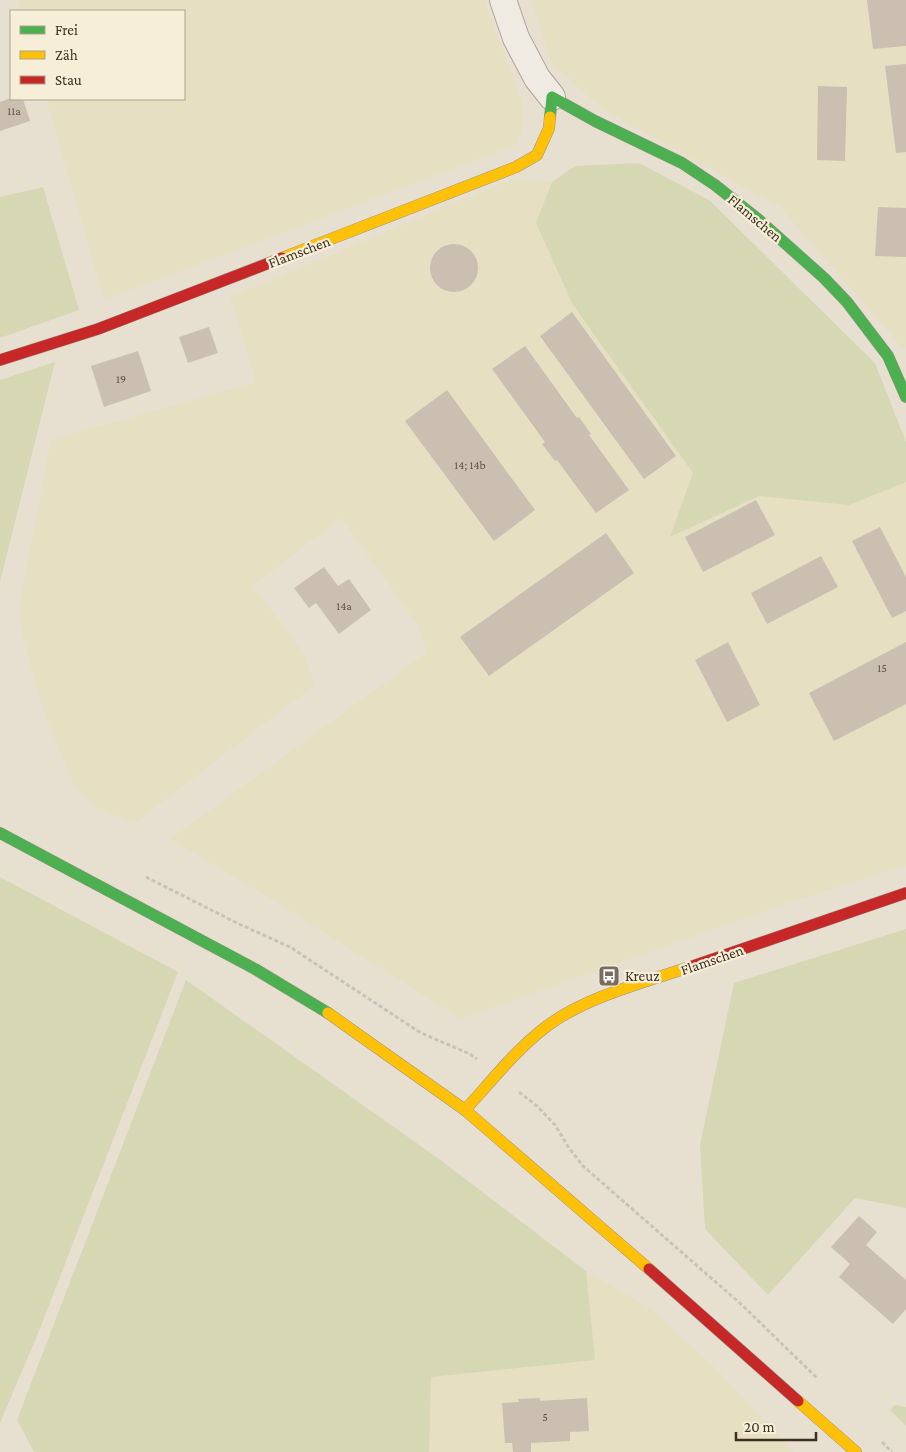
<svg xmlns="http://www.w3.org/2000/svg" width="906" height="1452" viewBox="0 0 906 1452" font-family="'Crimson Pro',serif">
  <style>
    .farmland { fill: #e6dfc2 }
    .green { fill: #d6d7b3 }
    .building { fill: #cbbfb2 }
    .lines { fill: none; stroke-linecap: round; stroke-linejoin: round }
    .street-casing { stroke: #ada599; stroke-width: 28 }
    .fast-casing { stroke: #9c958a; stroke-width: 12 }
    .slow-casing { stroke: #9c958a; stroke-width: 12 }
    .jam-casing { stroke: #9c958a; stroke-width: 12 }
    .path { stroke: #c8c2b9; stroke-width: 3; stroke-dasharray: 4 2.5; stroke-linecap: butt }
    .street { stroke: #efebe3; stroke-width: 26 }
    .fast { stroke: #4caf50; stroke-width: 11 }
    .slow { stroke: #ffc107; stroke-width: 11 }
    .jam { stroke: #c62828; stroke-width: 11 }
    .labels { text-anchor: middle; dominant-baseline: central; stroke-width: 4.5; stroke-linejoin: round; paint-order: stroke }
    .number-label { font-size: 12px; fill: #605244 }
    .street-label { font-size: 15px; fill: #3d2e20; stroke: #f7eed8 }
    .poi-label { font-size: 15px; fill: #3d2e20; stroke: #f7eed8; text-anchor: start }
  </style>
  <rect width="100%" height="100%" fill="#e7e0d1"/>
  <!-- farmland -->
  <g class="farmland">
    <path d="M 18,0 L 485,0 L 523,105 L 523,129 L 516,145 L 104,300 L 46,99 L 184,99 L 184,11 L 21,11 Z"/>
    <path d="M 531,0 L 906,0 L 906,351 L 905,351 L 780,207 L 602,109 L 551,62 Z"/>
    <path d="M 512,179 L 552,182 L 536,223 L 573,305 L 693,473 L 671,537 L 759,496 L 849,505 L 906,482 L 906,865 L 785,904 L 461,1019 L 266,896 L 170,839 L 427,652 L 417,624 L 341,518 L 253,586 L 304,653 L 315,685 L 134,824 L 96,807 L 74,785 L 42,708 L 23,638 L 19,610 L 23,583 L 51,440 L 256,382 L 230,297 Z"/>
    <path d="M 586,1271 L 650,1308 L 718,1370 L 794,1452 L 429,1452 L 431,1377 L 595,1360 Z"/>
  </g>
  <!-- green -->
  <g class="green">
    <path d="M 639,163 L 709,200 L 875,363 L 906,442 L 906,482 L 849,505 L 759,496 L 670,537 L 693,473 L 573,305 L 536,223 L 552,182 L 575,166 Z"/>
    <path d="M 43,187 L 79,310 L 0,338 L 0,197 Z"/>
    <path d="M 55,362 L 0,582 L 0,380 Z"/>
    <path d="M 0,877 L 178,972 L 39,1331 L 0,1423 Z"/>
    <path d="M 906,929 L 906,1208 L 855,1198 L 768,1295 L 705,1229 L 700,1145 L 734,983 Z"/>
    <path d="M 186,980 L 439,1159 L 586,1271 L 595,1360 L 431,1377 L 429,1452 L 34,1452 L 17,1420 Z"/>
    <path d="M 894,1405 L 906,1407 L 906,1426 L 890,1410 Z"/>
  </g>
  <!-- building -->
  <g class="building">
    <path d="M 867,0 L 906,0 L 906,46 L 873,49 Z"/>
    <path d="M 906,64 L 906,152 L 896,153 L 885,66 Z"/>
    <path d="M 818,86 L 847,87 L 845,161 L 817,160 Z"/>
    <path d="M 11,98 L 23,99 L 30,121 L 0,131 L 0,102 Z"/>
    <path d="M 878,207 L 906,208 L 906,257 L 875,256 Z"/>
    <circle cx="454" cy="268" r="24"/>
    <path d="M 572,312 L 676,456 L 644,479 L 540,336 Z"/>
    <path d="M 209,327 L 218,353 L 188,363 L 179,337 Z"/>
    <path d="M 525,346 L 577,418 L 579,417 L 591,434 L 589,435 L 629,490 L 596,513 L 557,460 L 555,461 L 542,444 L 545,442 L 492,369 Z"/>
    <path d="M 138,351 L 151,391 L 104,407 L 91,366 Z"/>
    <path d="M 447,390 L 535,510 L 494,541 L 405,421 Z"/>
    <path d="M 756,500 L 775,535 L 703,572 L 685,537 Z"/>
    <path d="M 880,527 L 906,577 L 906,611 L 892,618 L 852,541 Z"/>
    <path d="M 606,533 L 634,573 L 489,676 L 460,637 Z"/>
    <path d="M 821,556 L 838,587 L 767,624 L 751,593 Z"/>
    <path d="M 324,567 L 338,586 L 349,579 L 371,610 L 339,634 L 316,603 L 309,608 L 294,588 Z"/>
    <path d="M 728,642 L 760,705 L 727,722 L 695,660 Z"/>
    <path d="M 906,642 L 906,704 L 834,741 L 809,693 Z"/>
    <path d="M 859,1216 L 877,1232 L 866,1245 L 906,1280 L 906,1309 L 893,1324 L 839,1277 L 850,1264 L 831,1247 Z"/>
    <path d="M 540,1398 L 540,1401 L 587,1398 L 589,1431 L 570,1432 L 570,1441 L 531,1443 L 531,1452 L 513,1452 L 512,1443 L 505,1443 L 502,1403 L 519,1402 L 518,1399 Z"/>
  </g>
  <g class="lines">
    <!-- street casing -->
    <g class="street-casing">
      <path id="street" d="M 503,0 L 516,38 L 537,78 L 552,97"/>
    </g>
    <!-- fast casing -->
    <g class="fast-casing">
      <g id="fast">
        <path d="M 550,117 L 552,97 L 595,121 L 682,163 L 715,185 L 759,220 L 824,278 L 847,302 L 888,356 L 906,397"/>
        <path d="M 0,833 L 255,969 L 328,1013"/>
      </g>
    </g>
    <!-- slow casing -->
    <g class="slow-casing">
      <g id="slow">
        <path d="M 282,258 L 516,167 L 537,155 L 549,128 L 550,117"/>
        <path d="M 328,1013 L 465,1110 L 649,1269"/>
        <path d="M 465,1110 C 490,1083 513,1053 542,1030 C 581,998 645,982 693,966"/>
        <path d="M 798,1401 L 856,1452"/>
      </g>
    </g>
    <!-- jam casing -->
    <g class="jam-casing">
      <g id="jam">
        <path d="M 0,360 L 98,329 L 282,258"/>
        <path d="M 693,966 L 906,893"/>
        <path d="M 649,1269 L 798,1401"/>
      </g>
    </g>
    <!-- path -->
    <g class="path">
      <path d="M 146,877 L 239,924 L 290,947 L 421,1033 L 470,1054 L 477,1059"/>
      <path d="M 519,1092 L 537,1106 L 555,1125 L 569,1148 L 583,1166 L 742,1305 L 817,1378"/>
      <path d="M 882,1442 L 892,1452"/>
    </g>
    <!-- street -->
    <use href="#street" class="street"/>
    <!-- fast -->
    <use href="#fast" class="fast"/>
    <!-- slow -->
    <use href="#slow" class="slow"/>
    <!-- jam -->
    <use href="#jam" class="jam"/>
  </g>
  <!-- icons -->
  <defs>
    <g id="bus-square" transform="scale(1.125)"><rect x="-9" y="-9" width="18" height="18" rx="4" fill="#786c5e" stroke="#f7eed8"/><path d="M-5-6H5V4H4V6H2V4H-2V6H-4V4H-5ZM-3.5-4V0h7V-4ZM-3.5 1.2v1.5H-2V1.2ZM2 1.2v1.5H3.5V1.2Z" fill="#fff"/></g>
  </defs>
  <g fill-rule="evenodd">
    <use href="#bus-square" x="609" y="976"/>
  </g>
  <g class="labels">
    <!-- number labels -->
    <g class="number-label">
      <text x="14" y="111">11a</text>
      <text x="121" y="379">19</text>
      <text x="470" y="465">14; 14b</text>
      <text x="344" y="606">14a</text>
      <text x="882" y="668">15</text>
      <text x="545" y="1417">5</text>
    </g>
    <!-- street labels -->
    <g class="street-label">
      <text transform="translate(755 218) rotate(40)">Flamschen</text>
      <text transform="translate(299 252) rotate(-21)">Flamschen</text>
      <text transform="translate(712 960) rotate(-19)">Flamschen</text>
    </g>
    <!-- poi labels -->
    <g class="poi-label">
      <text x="625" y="976">Kreuz</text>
    </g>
  </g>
  <!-- legend -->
  <rect x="10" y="10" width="175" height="90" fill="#f7eed8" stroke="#ada18e"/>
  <rect x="20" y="26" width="25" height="8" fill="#4caf50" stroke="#ada18e"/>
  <text x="55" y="35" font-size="15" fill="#3d2e20">Frei</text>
  <rect x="20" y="51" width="25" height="8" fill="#ffc107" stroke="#ada18e"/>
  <text x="55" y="60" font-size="15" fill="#3d2e20">Zäh</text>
  <rect x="20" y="76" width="25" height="8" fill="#c62828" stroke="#ada18e"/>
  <text x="55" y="85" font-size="15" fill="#3d2e20">Stau</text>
  <!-- scale -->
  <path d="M736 1432v8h80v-8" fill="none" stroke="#3d2e20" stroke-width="2.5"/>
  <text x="744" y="1432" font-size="15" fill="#3d2e20" stroke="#f7eed8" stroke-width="4" paint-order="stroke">20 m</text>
</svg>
